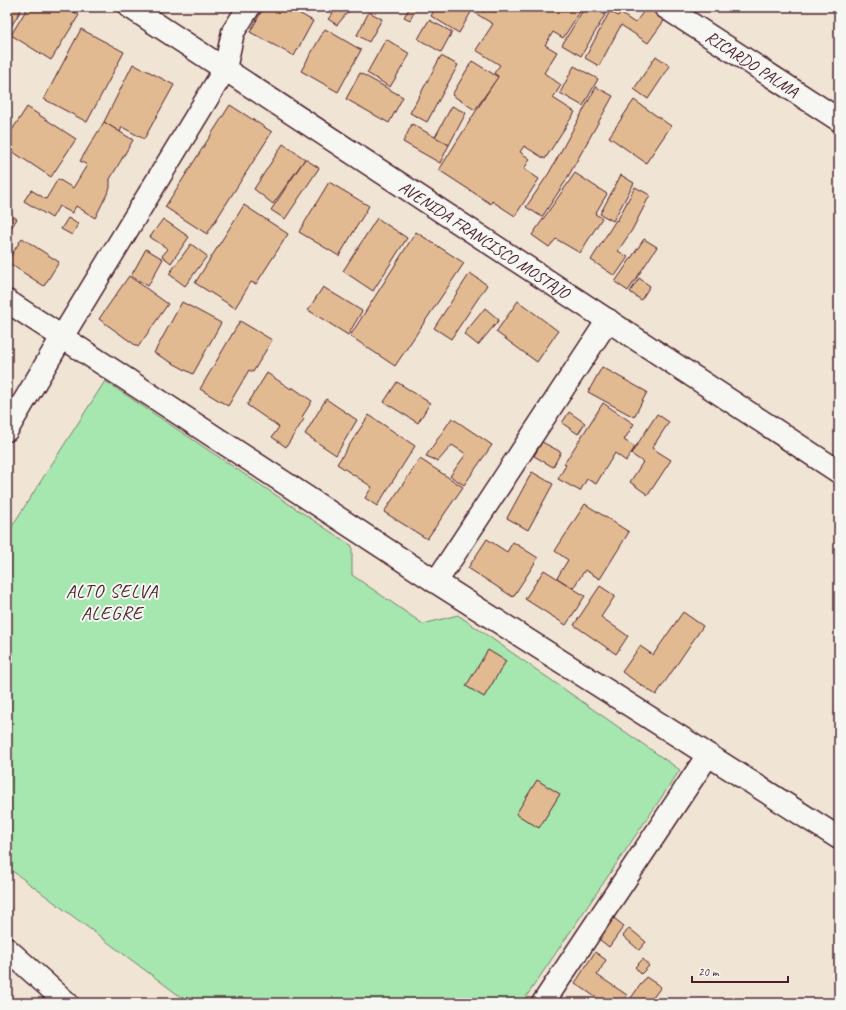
<svg xmlns="http://www.w3.org/2000/svg" width="846" height="1010" viewBox="0 0 846 1010" font-family="Caveat,sans-serif">
  <style>
    .green { fill: #a6e6af; stroke: #78826d }
    .building { fill: #e2ba92; stroke: #4a1f2b }
    .lines { fill: none; stroke-linecap: round; stroke-linejoin: round }
    .street-casing { stroke: #4a1f2b; stroke-width: 25 }
    .secondary-casing { stroke: #4a1f2b; stroke-width: 25 }
    .street { stroke: #f6f6f2; stroke-width: 22 }
    .secondary { stroke: #f6f6f2; stroke-width: 22 }
    .labels { text-anchor: middle; dominant-baseline: central; stroke-width: 4; stroke-linejoin: round; paint-order: stroke }
    .street-label { font-size: 17px; fill: #4a1f2b; stroke: #f6f6f2 }
    .quarter-label { font-size: 19px; letter-spacing: 1px; fill: #4a1f2b; stroke: #f6f6f2 }
  </style>
  <rect width="100%" height="100%" fill="#f0e4d5"/>
  <filter id="ink" filterUnits="userSpaceOnUse"><feTurbulence type="fractalNoise" baseFrequency=".025" numOctaves="2"/><feDisplacementMap in="SourceGraphic" scale="8" xChannelSelector="R" yChannelSelector="G"/><feConvolveMatrix kernelMatrix="1 2 1 2 8 2 1 2 1" color-interpolation-filters="sRGB"/></filter>
  <g filter="url(#ink)">
    <!-- green -->
    <path class="green" d="M 105,381 L 352,546 L 352,575 L 423,624 L 458,615 L 680,770 L 522,1003 L 189,1003 L 7,867 L 7,534 Z"/>
    <!-- building -->
    <g class="building">
      <path d="M 7,7 L 23,7 L 7,33 Z"/>
      <path d="M 28,7 L 66,7 L 79,15 L 51,60 L 11,35 Z"/>
      <path d="M 264,7 L 288,7 L 313,21 L 294,56 L 250,32 Z"/>
      <path d="M 338,7 L 352,7 L 337,25 L 328,19 Z"/>
      <path d="M 410,7 L 417,7 L 410,20 L 404,17 Z"/>
      <path d="M 436,7 L 474,7 L 459,33 L 431,16 Z"/>
      <path d="M 487,7 L 495,12 L 499,7 L 583,7 L 563,38 L 553,32 L 545,45 L 557,52 L 544,73 L 561,85 L 553,98 L 575,112 L 545,159 L 524,146 L 520,152 L 530,159 L 524,169 L 539,179 L 515,216 L 492,201 L 491,204 L 439,170 L 498,76 L 494,73 L 500,65 L 476,50 L 493,24 L 475,13 L 478,8 L 484,12 Z"/>
      <path d="M 585,7 L 593,7 L 605,15 L 581,56 L 562,45 Z"/>
      <path d="M 596,7 L 610,7 L 606,14 Z"/>
      <path d="M 647,7 L 651,7 L 666,18 L 648,43 L 621,25 L 599,66 L 585,58 L 610,11 L 618,16 L 620,13 L 635,23 Z"/>
      <path d="M 369,12 L 382,19 L 369,42 L 357,35 Z"/>
      <path d="M 429,20 L 452,32 L 441,52 L 418,39 Z"/>
      <path d="M 81,29 L 124,52 L 87,122 L 44,99 Z"/>
      <path d="M 325,29 L 361,50 L 338,92 L 301,71 Z"/>
      <path d="M 386,39 L 410,54 L 390,87 L 367,73 Z"/>
      <path d="M 441,56 L 458,65 L 427,122 L 410,113 Z"/>
      <path d="M 656,56 L 670,66 L 648,99 L 634,89 Z"/>
      <path d="M 472,61 L 498,77 L 475,110 L 452,95 Z"/>
      <path d="M 133,64 L 144,70 L 144,69 L 174,85 L 144,139 L 122,127 L 120,132 L 104,122 Z"/>
      <path d="M 574,66 L 598,79 L 583,106 L 560,93 Z"/>
      <path d="M 360,73 L 403,97 L 389,123 L 346,99 Z"/>
      <path d="M 596,87 L 613,96 L 565,182 L 542,217 L 526,207 L 549,173 Z"/>
      <path d="M 634,100 L 671,126 L 646,163 L 609,137 Z"/>
      <path d="M 230,105 L 272,132 L 207,234 L 165,207 Z"/>
      <path d="M 452,106 L 466,113 L 449,145 L 435,137 Z"/>
      <path d="M 27,107 L 76,139 L 51,177 L 7,148 L 7,138 Z"/>
      <path d="M 104,122 L 133,140 L 110,179 L 110,188 L 95,218 L 76,206 L 72,213 L 59,206 L 52,218 L 24,201 L 31,190 L 46,199 L 58,179 L 73,188 L 87,165 L 80,161 Z"/>
      <path d="M 412,124 L 449,145 L 440,163 L 403,142 Z"/>
      <path d="M 283,144 L 305,159 L 273,204 L 254,189 Z"/>
      <path d="M 305,159 L 319,168 L 285,219 L 271,210 Z"/>
      <path d="M 575,173 L 607,194 L 595,214 L 602,218 L 580,253 L 556,239 L 549,247 L 532,235 Z"/>
      <path d="M 621,175 L 634,183 L 613,221 L 600,214 Z"/>
      <path d="M 329,182 L 369,206 L 339,256 L 299,232 Z"/>
      <path d="M 635,187 L 650,195 L 632,230 L 618,251 L 628,257 L 615,276 L 591,260 L 616,220 L 617,221 Z"/>
      <path d="M 244,205 L 288,234 L 256,284 L 251,282 L 235,308 L 195,283 Z"/>
      <path d="M 7,212 L 17,219 L 7,234 Z"/>
      <path d="M 68,218 L 78,224 L 72,235 L 61,229 Z"/>
      <path d="M 377,218 L 407,238 L 373,291 L 343,271 Z"/>
      <path d="M 163,219 L 189,237 L 171,263 L 162,256 L 168,249 L 150,237 Z"/>
      <path d="M 416,232 L 464,263 L 395,366 L 350,336 Z"/>
      <path d="M 22,238 L 59,262 L 44,286 L 7,262 Z"/>
      <path d="M 644,239 L 657,247 L 628,291 L 615,282 Z"/>
      <path d="M 191,244 L 207,256 L 185,286 L 169,274 Z"/>
      <path d="M 146,249 L 163,259 L 148,286 L 131,276 Z"/>
      <path d="M 470,273 L 487,285 L 451,339 L 434,328 Z"/>
      <path d="M 129,276 L 168,304 L 138,347 L 99,319 Z"/>
      <path d="M 639,278 L 650,286 L 641,300 L 630,292 Z"/>
      <path d="M 323,287 L 362,311 L 348,335 L 308,310 Z"/>
      <path d="M 518,301 L 558,331 L 537,362 L 496,332 Z"/>
      <path d="M 182,302 L 221,323 L 193,374 L 154,353 Z"/>
      <path d="M 485,308 L 499,320 L 478,345 L 464,334 Z"/>
      <path d="M 240,321 L 272,340 L 253,372 L 249,370 L 228,406 L 200,389 Z"/>
      <path d="M 602,367 L 647,392 L 634,417 L 588,392 Z"/>
      <path d="M 267,373 L 291,389 L 292,387 L 312,401 L 302,417 L 304,419 L 286,447 L 272,437 L 279,427 L 247,405 Z"/>
      <path d="M 397,382 L 430,403 L 418,423 L 384,402 Z"/>
      <path d="M 326,399 L 357,420 L 336,455 L 305,434 Z"/>
      <path d="M 603,403 L 634,424 L 624,440 L 635,447 L 626,461 L 615,453 L 596,484 L 587,479 L 580,491 L 558,479 L 566,465 L 564,464 Z"/>
      <path d="M 569,412 L 585,423 L 578,434 L 562,423 Z"/>
      <path d="M 657,414 L 669,422 L 652,448 L 671,460 L 648,495 L 630,482 L 643,462 L 631,454 Z"/>
      <path d="M 369,415 L 415,446 L 377,506 L 365,498 L 372,487 L 337,464 Z"/>
      <path d="M 452,418 L 492,445 L 464,485 L 450,476 L 466,454 L 452,445 L 438,461 L 426,456 Z"/>
      <path d="M 542,442 L 561,452 L 553,467 L 534,456 Z"/>
      <path d="M 420,459 L 463,487 L 427,539 L 384,512 Z"/>
      <path d="M 532,472 L 553,484 L 528,530 L 507,518 Z"/>
      <path d="M 585,504 L 629,532 L 600,579 L 585,570 L 573,588 L 557,578 L 568,560 L 555,551 Z"/>
      <path d="M 487,539 L 507,552 L 513,542 L 538,558 L 513,597 L 468,568 Z"/>
      <path d="M 544,570 L 585,596 L 566,625 L 525,599 Z"/>
      <path d="M 600,586 L 615,596 L 601,617 L 628,636 L 616,654 L 574,625 Z"/>
      <path d="M 683,612 L 703,626 L 656,695 L 622,672 L 640,646 L 653,655 Z"/>
      <path d="M 488,650 L 506,661 L 484,697 L 466,686 Z"/>
      <path d="M 537,780 L 560,794 L 539,828 L 516,814 Z"/>
      <path d="M 610,915 L 624,926 L 609,947 L 595,936 Z"/>
      <path d="M 629,928 L 646,942 L 639,950 L 623,936 Z"/>
      <path d="M 595,952 L 606,960 L 597,975 L 627,995 L 621,1003 L 604,1003 L 575,983 Z"/>
      <path d="M 643,959 L 649,966 L 641,974 L 635,967 Z"/>
      <path d="M 646,977 L 661,987 L 649,1003 L 630,1003 L 628,1002 Z"/>
    </g>
    <g class="lines">
      <!-- street casing -->
      <g class="street-casing">
        <g id="street">
          <path id="s1" d="M 665,7 L 839,120"/>
          <path d="M 7,301 L 436,582 L 839,838"/>
          <path d="M 7,430 L 62,337 L 225,69 L 233,32 L 249,7"/>
          <path d="M 436,582 L 608,320"/>
          <path d="M 7,949 L 67,1003"/>
          <path d="M 543,1003 L 708,755"/>
        </g>
      </g>
      <!-- secondary casing -->
      <g class="secondary-casing">
        <g id="secondary">
          <path id="s2" d="M 130,7 L 839,472"/>
        </g>
      </g>
      <!-- street -->
      <use href="#street" class="street"/>
      <!-- secondary -->
      <use href="#secondary" class="secondary"/>
    </g>
  </g>
  <g class="labels">
    <!-- street labels -->
    <g class="street-label">
      <text stroke="none"><textPath href="#s1" startOffset="104">RICARDO PALMA</textPath></text>
      <text stroke="none"><textPath href="#s2" startOffset="424">AVENIDA FRANCISCO MOSTAJO</textPath></text>
    </g>
    <!-- quarter labels -->
    <g class="quarter-label">
      <text x="112" y="591">ALTO SELVA<tspan x="112" dy="22">ALEGRE</tspan></text>
    </g>
  </g>
  <!-- margin -->
  <rect width="846" height="1010" fill="none" stroke="#f6f6f2" stroke-width="24"/>
  <rect x="12" y="12" width="822" height="986" fill="none" stroke="#4a1f2b" stroke-width="1.5" filter="url(#ink)"/>
  <!-- scale -->
  <path d="M692 976v6h96v-6" fill="none" stroke="#4a1f2b" stroke-width="2"/>
  <text x="698" y="976" font-size="12" fill="#4a1f2b" stroke="#f6f6f2" stroke-width="3" paint-order="stroke">20 m</text>
</svg>
